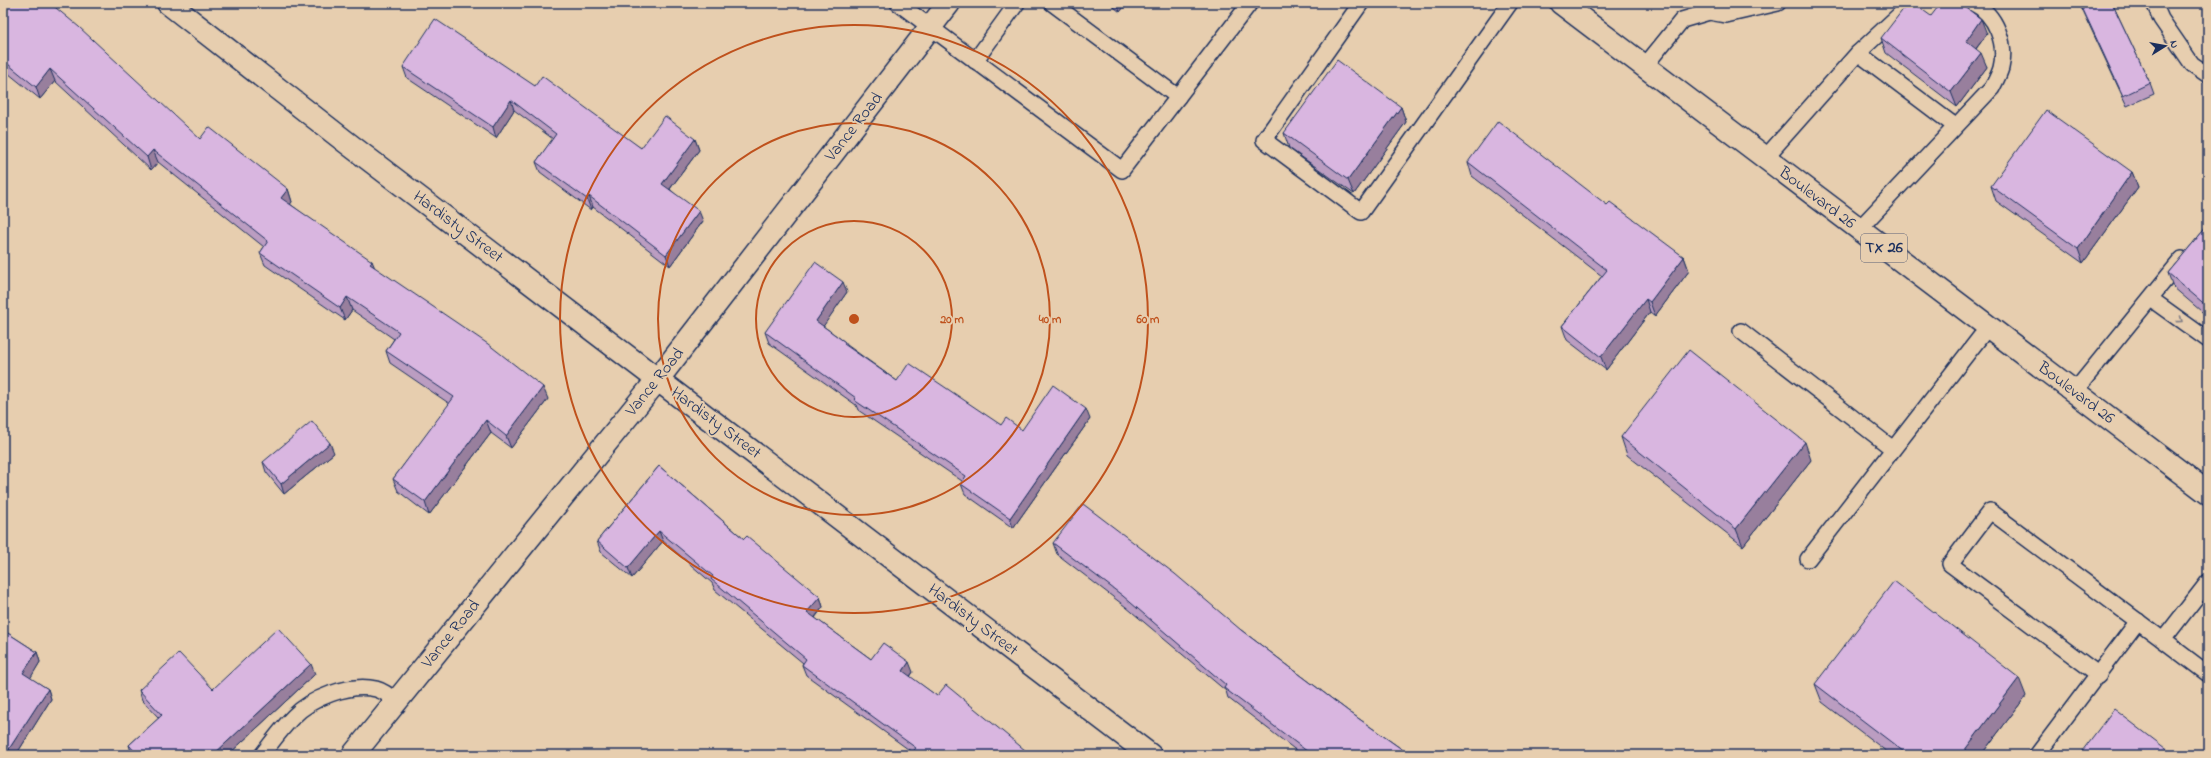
<svg xmlns="http://www.w3.org/2000/svg" width="2211" height="758" viewBox="0 0 2211 758" font-family="'Indie Flower',sans-serif">
  <style>
    .lines { fill: none; stroke-linecap: round; stroke-linejoin: round }
    .lane-casing { stroke: #1b2f5e; stroke-width: 18 }
    .street-casing { stroke: #1b2f5e; stroke-width: 25 }
    .secondary-casing { stroke: #1b2f5e; stroke-width: 25 }
    .primary-casing { stroke: #1b2f5e; stroke-width: 25 }
    .lane { stroke: #e7ceaf; stroke-width: 15 }
    .street { stroke: #e7ceaf; stroke-width: 22 }
    .secondary { stroke: #e7ceaf; stroke-width: 22 }
    .primary { stroke: #e7ceaf; stroke-width: 22 }
    .wall { fill: #bb9dc1; stroke: #1b2f5e }
    .shaded-wall { fill: #987f9d; stroke: #1b2f5e }
    .building { fill: #d9b6e0; stroke: #1b2f5e }
    .oneway { stroke: #817e86 }
    .ring { fill: none; stroke: #bf511c; stroke-width: 2 }
    .labels { text-anchor: middle; dominant-baseline: central; stroke-width: 4; stroke-linejoin: round; paint-order: stroke }
    .shield { fill: #e7ceaf; stroke: #585f76; stroke-width: 1 }
    .shield-label { font-size: 16px; font-weight: bold; fill: #1b2f5e }
    .street-label { font-size: 17px; fill: #1b2f5e; stroke: #e7ceaf }
    .centre { fill: #bf511c; stroke: #e7ceaf; stroke-width: 2 }
    .ring-label { font-size: 12px; text-anchor: middle; font-weight: bold; fill: #bf511c; stroke: #e7ceaf; stroke-width: 4; stroke-linejoin: round; paint-order: stroke }
  </style>
  <rect width="100%" height="100%" fill="#e7ceaf"/>
  <filter id="ink" filterUnits="userSpaceOnUse"><feTurbulence type="fractalNoise" baseFrequency=".025" numOctaves="2"/><feDisplacementMap in="SourceGraphic" scale="8" xChannelSelector="R" yChannelSelector="G"/><feConvolveMatrix kernelMatrix="1 2 1 2 8 2 1 2 1" color-interpolation-filters="sRGB"/></filter>
  <g filter="url(#ink)">
    <g class="lines">
      <!-- lane casing -->
      <g class="lane-casing">
        <g id="lane">
          <path d="M 898,3 L 1122,170 L 1250,3"/>
          <path d="M 1052,3 L 1178,97"/>
          <path d="M 1361,3 L 1264,140 L 1361,212 L 1510,3"/>
          <path d="M 1715,3 L 1709,12 L 1726,15 L 1778,3"/>
          <path d="M 2154,3 L 2161,19 L 2192,64 L 2208,75"/>
          <path d="M 1858,53 L 1955,126"/>
          <path d="M 975,61 L 1017,3"/>
          <path d="M 1644,67 L 1682,20 L 1709,12"/>
          <path d="M 1765,158 L 1858,53 L 1912,3"/>
          <path d="M 1859,229 L 1992,88 C 1995,82 1999,75 2001,68 C 2007,44 1996,14 1973,3"/>
          <path d="M 2151,299 L 2208,340"/>
          <path d="M 1741,331 L 1893,449"/>
          <path d="M 2074,392 L 2182,259"/>
          <path d="M 1808,559 L 1988,327"/>
          <path d="M 2208,582 L 2163,640 L 2208,674"/>
          <path d="M 2099,675 L 1950,564 L 1990,511 L 2163,640"/>
          <path d="M 262,755 C 272,742 282,728 293,717 C 311,698 349,683 376,689 C 384,691 390,696 396,702"/>
          <path d="M 2037,755 L 2138,621"/>
        </g>
      </g>
      <!-- street casing -->
      <g class="street-casing">
        <path id="street" d="M 168,3 L 346,142 L 1150,755"/>
      </g>
      <!-- secondary casing -->
      <g class="secondary-casing">
        <path id="secondary" d="M 353,755 L 658,379 L 949,3"/>
      </g>
      <!-- primary casing -->
      <g class="primary-casing">
        <path id="primary" d="M 1561,3 L 2208,493"/>
      </g>
      <!-- lane -->
      <use href="#lane" class="lane"/>
      <!-- street -->
      <use href="#street" class="street"/>
      <!-- secondary -->
      <use href="#secondary" class="secondary"/>
      <!-- primary -->
      <use href="#primary" class="primary"/>
    </g>
    <!-- wall -->
    <g class="wall">
      <path d="M 3,3 L 200,139 L 288,189 L 292,202 L 290,204 L 548,399 L 511,448 L 491,433 L 429,515 L 398,491 L 393,479 L 450,404 L 390,363 L 386,351 L 394,339 L 352,310 L 345,320 L 265,265 L 260,253 L 264,247 L 158,162 L 151,170 L 55,81 L 40,99 L 3,69 Z"/>
      <path d="M 1109,3 L 1127,3 L 1120,12 Z"/>
      <path d="M 2079,3 L 2112,3 L 2150,83 L 2154,94 L 2127,106 Z"/>
      <path d="M 1931,16 L 1987,34 L 1976,49 L 1987,67 L 1957,107 L 1886,53 L 1881,38 Z"/>
      <path d="M 403,67 L 535,86 L 641,148 L 695,139 L 699,150 L 670,189 L 703,221 L 670,266 L 593,207 L 591,210 L 540,172 L 536,162 L 553,139 L 514,110 L 496,138 L 407,78 Z"/>
      <path d="M 1401,107 L 1406,122 L 1354,194 L 1289,148 L 1284,133 Z"/>
      <path d="M 1468,162 L 1607,205 L 1684,257 L 1689,271 L 1655,316 L 1650,312 L 1606,370 L 1567,340 L 1562,326 L 1602,276 L 1472,176 Z"/>
      <path d="M 2132,172 L 2138,187 L 2083,263 L 1996,201 L 1991,186 Z"/>
      <path d="M 2208,225 L 2208,317 L 2173,287 L 2168,273 Z"/>
      <path d="M 847,292 L 823,326 L 845,342 L 847,345 L 897,381 L 1001,425 L 1022,430 L 1090,419 L 1013,528 L 965,494 L 961,484 L 962,481 L 858,410 L 856,405 L 769,343 L 765,332 Z"/>
      <path d="M 1621,437 L 1811,460 L 1743,546 L 1627,455 Z"/>
      <path d="M 334,453 L 284,494 L 266,472 L 263,462 Z"/>
      <path d="M 659,466 L 744,539 L 820,597 L 823,607 L 815,618 L 871,659 L 913,672 L 910,677 L 937,696 L 1031,755 L 912,752 L 806,675 L 802,665 L 803,663 L 715,590 L 712,583 L 663,541 L 632,578 L 601,552 L 597,541 Z"/>
      <path d="M 1053,543 L 1241,630 L 1348,711 L 1410,755 L 1302,755 L 1228,698 L 1226,691 L 1126,607 L 1057,554 Z"/>
      <path d="M 3,630 L 37,652 L 40,662 L 30,678 L 48,689 L 51,699 L 16,755 L 7,755 L 3,753 Z"/>
      <path d="M 315,674 L 228,755 L 132,755 L 129,745 L 159,718 L 142,700 L 139,690 L 213,689 Z"/>
      <path d="M 1815,684 L 2026,696 L 1981,755 L 1891,755 L 1822,702 Z"/>
    </g>
    <!-- shaded-wall -->
    <g class="shaded-wall">
      <path d="M 1117,3 L 1127,3 L 1120,12 Z"/>
      <path d="M 1981,19 L 1987,34 L 1971,55 L 1966,41 Z"/>
      <path d="M 1981,53 L 1987,67 L 1957,107 L 1951,92 Z"/>
      <path d="M 50,69 L 55,81 L 40,99 L 36,87 Z"/>
      <path d="M 511,100 L 514,110 L 496,138 L 493,127 Z"/>
      <path d="M 1401,107 L 1406,122 L 1354,194 L 1348,180 Z"/>
      <path d="M 695,139 L 699,150 L 666,194 L 662,184 Z"/>
      <path d="M 153,150 L 158,162 L 151,170 L 147,157 Z"/>
      <path d="M 2132,172 L 2138,187 L 2083,263 L 2078,249 Z"/>
      <path d="M 288,189 L 292,202 L 286,210 L 281,198 Z"/>
      <path d="M 589,196 L 593,207 L 591,210 L 587,199 Z"/>
      <path d="M 699,211 L 703,221 L 670,266 L 666,255 Z"/>
      <path d="M 1684,257 L 1689,271 L 1655,316 L 1650,302 Z"/>
      <path d="M 372,261 L 377,273 L 370,264 Z"/>
      <path d="M 843,282 L 847,292 L 820,331 L 816,321 Z"/>
      <path d="M 347,297 L 352,310 L 345,320 L 340,308 Z"/>
      <path d="M 1646,299 L 1650,312 L 1606,370 L 1601,357 Z"/>
      <path d="M 543,387 L 548,399 L 511,448 L 506,436 Z"/>
      <path d="M 1086,409 L 1090,419 L 1013,528 L 1010,518 Z"/>
      <path d="M 486,420 L 491,433 L 429,515 L 425,502 Z"/>
      <path d="M 1805,442 L 1811,460 L 1743,546 L 1736,529 Z"/>
      <path d="M 330,443 L 334,453 L 284,494 L 281,484 Z"/>
      <path d="M 659,531 L 663,541 L 632,578 L 628,568 Z"/>
      <path d="M 820,597 L 823,607 L 811,622 L 807,612 Z"/>
      <path d="M 37,652 L 40,662 L 27,684 L 23,673 Z"/>
      <path d="M 909,662 L 913,672 L 906,682 L 903,671 Z"/>
      <path d="M 311,664 L 315,674 L 228,755 L 213,755 Z"/>
      <path d="M 2019,678 L 2026,696 L 1981,755 L 1961,755 Z"/>
      <path d="M 48,689 L 51,699 L 16,755 L 12,755 L 9,749 Z"/>
    </g>
    <!-- building -->
    <g class="building">
      <path d="M 3,3 L 50,3 L 79,27 L 200,139 L 209,127 L 288,189 L 281,198 L 372,261 L 370,264 L 488,344 L 543,387 L 506,436 L 486,420 L 425,502 L 393,479 L 454,397 L 386,351 L 399,332 L 347,297 L 340,308 L 260,253 L 268,241 L 153,150 L 147,157 L 50,69 L 36,87 L 3,60 Z"/>
      <path d="M 1908,3 L 1913,3 L 1931,16 L 1941,3 L 1960,3 L 1981,19 L 1966,41 L 1981,53 L 1951,92 L 1881,38 Z"/>
      <path d="M 2080,3 L 2112,3 L 2150,83 L 2123,96 Z"/>
      <path d="M 435,19 L 535,86 L 542,76 L 641,148 L 665,116 L 695,139 L 662,184 L 699,211 L 666,255 L 589,196 L 587,199 L 536,162 L 556,134 L 511,100 L 493,127 L 403,67 Z"/>
      <path d="M 1337,60 L 1401,107 L 1348,180 L 1284,133 Z"/>
      <path d="M 2046,110 L 2132,172 L 2078,249 L 1991,186 Z"/>
      <path d="M 1498,121 L 1607,205 L 1610,202 L 1684,257 L 1650,302 L 1646,299 L 1601,357 L 1562,326 L 1607,270 L 1468,162 Z"/>
      <path d="M 2208,225 L 2208,307 L 2168,273 Z"/>
      <path d="M 815,262 L 843,282 L 816,321 L 845,342 L 844,344 L 897,381 L 909,363 L 1001,425 L 1006,418 L 1022,430 L 1053,385 L 1086,409 L 1010,518 L 961,484 L 966,476 L 854,400 L 856,398 L 765,332 Z"/>
      <path d="M 1689,350 L 1805,442 L 1736,529 L 1621,437 Z"/>
      <path d="M 312,421 L 330,443 L 281,484 L 263,462 Z"/>
      <path d="M 659,466 L 744,539 L 747,536 L 820,597 L 807,612 L 871,659 L 883,643 L 909,662 L 903,671 L 937,696 L 946,685 L 1031,755 L 910,755 L 916,748 L 802,665 L 806,659 L 711,579 L 713,576 L 659,531 L 628,568 L 597,541 Z"/>
      <path d="M 1083,504 L 1175,574 L 1241,630 L 1348,711 L 1410,755 L 1312,755 L 1224,688 L 1226,685 L 1123,596 L 1053,543 Z"/>
      <path d="M 1894,581 L 2019,678 L 1961,755 L 1908,755 L 1815,684 Z"/>
      <path d="M 278,628 L 311,664 L 213,755 L 138,755 L 129,745 L 162,715 L 139,690 L 179,653 L 213,689 Z"/>
      <path d="M 3,630 L 37,652 L 23,673 L 48,689 L 9,749 L 3,745 Z"/>
      <path d="M 2114,709 L 2174,755 L 2079,755 Z"/>
    </g>
    <!-- one-way arrows -->
    <defs><path id="oneway-chevron" d="M-2-3.5L2.5 0L-2 3.5" fill="none" stroke-width="1.6" stroke-linecap="round" stroke-linejoin="round"/></defs>
    <use class="oneway" href="#oneway-chevron" transform="translate(2180 320) rotate(36)"/>
  </g>
  <!-- distance rings -->
  <g class="ring">
    <circle cx="854" cy="319" r="98"/>
    <circle cx="854" cy="319" r="196"/>
    <circle cx="854" cy="319" r="294"/>
  </g>
  <g class="labels">
    <!-- shield labels -->
    <rect class="shield" x="1861" y="234" width="46" height="28" rx="3"/>
    <g class="shield-label">
      <text x="1884" y="248">TX 26</text>
    </g>
    <!-- street labels -->
    <g class="street-label">
      <text transform="translate(854 127) rotate(-52)">Vance Road</text>
      <text transform="translate(1817 198) rotate(37)">Boulevard 26</text>
      <text transform="translate(458 227) rotate(37)">Hardisty Street</text>
      <text transform="translate(655 382) rotate(-51)">Vance Road</text>
      <text transform="translate(2076 393) rotate(37)">Boulevard 26</text>
      <text transform="translate(716 423) rotate(37)">Hardisty Street</text>
      <text transform="translate(973 620) rotate(37)">Hardisty Street</text>
      <text transform="translate(451 634) rotate(-51)">Vance Road</text>
    </g>
  </g>
  <circle cx="854" cy="319" r="6" class="centre"/>
  <g class="ring-label">
    <text x="952" y="323">20 m</text>
    <text x="1050" y="323">40 m</text>
    <text x="1148" y="323">60 m</text>
  </g>
  <!-- margin -->
  <rect width="2211" height="758" fill="none" stroke="#e7ceaf" stroke-width="16"/>
  <rect x="8" y="8" width="2195" height="742" fill="none" stroke="#1b2f5e" stroke-width="1.5" filter="url(#ink)"/>
  <!-- north arrow -->
  <g transform="translate(2165 46) rotate(79)" stroke="#e7ceaf" stroke-width="3" paint-order="stroke">
  <path d="M0-3L7 15L0 10L-7 15Z" fill="#1b2f5e"/>
  <text y="-6" font-size="11" font-weight="bold" text-anchor="middle" fill="#1b2f5e">N</text>
  </g>
</svg>
